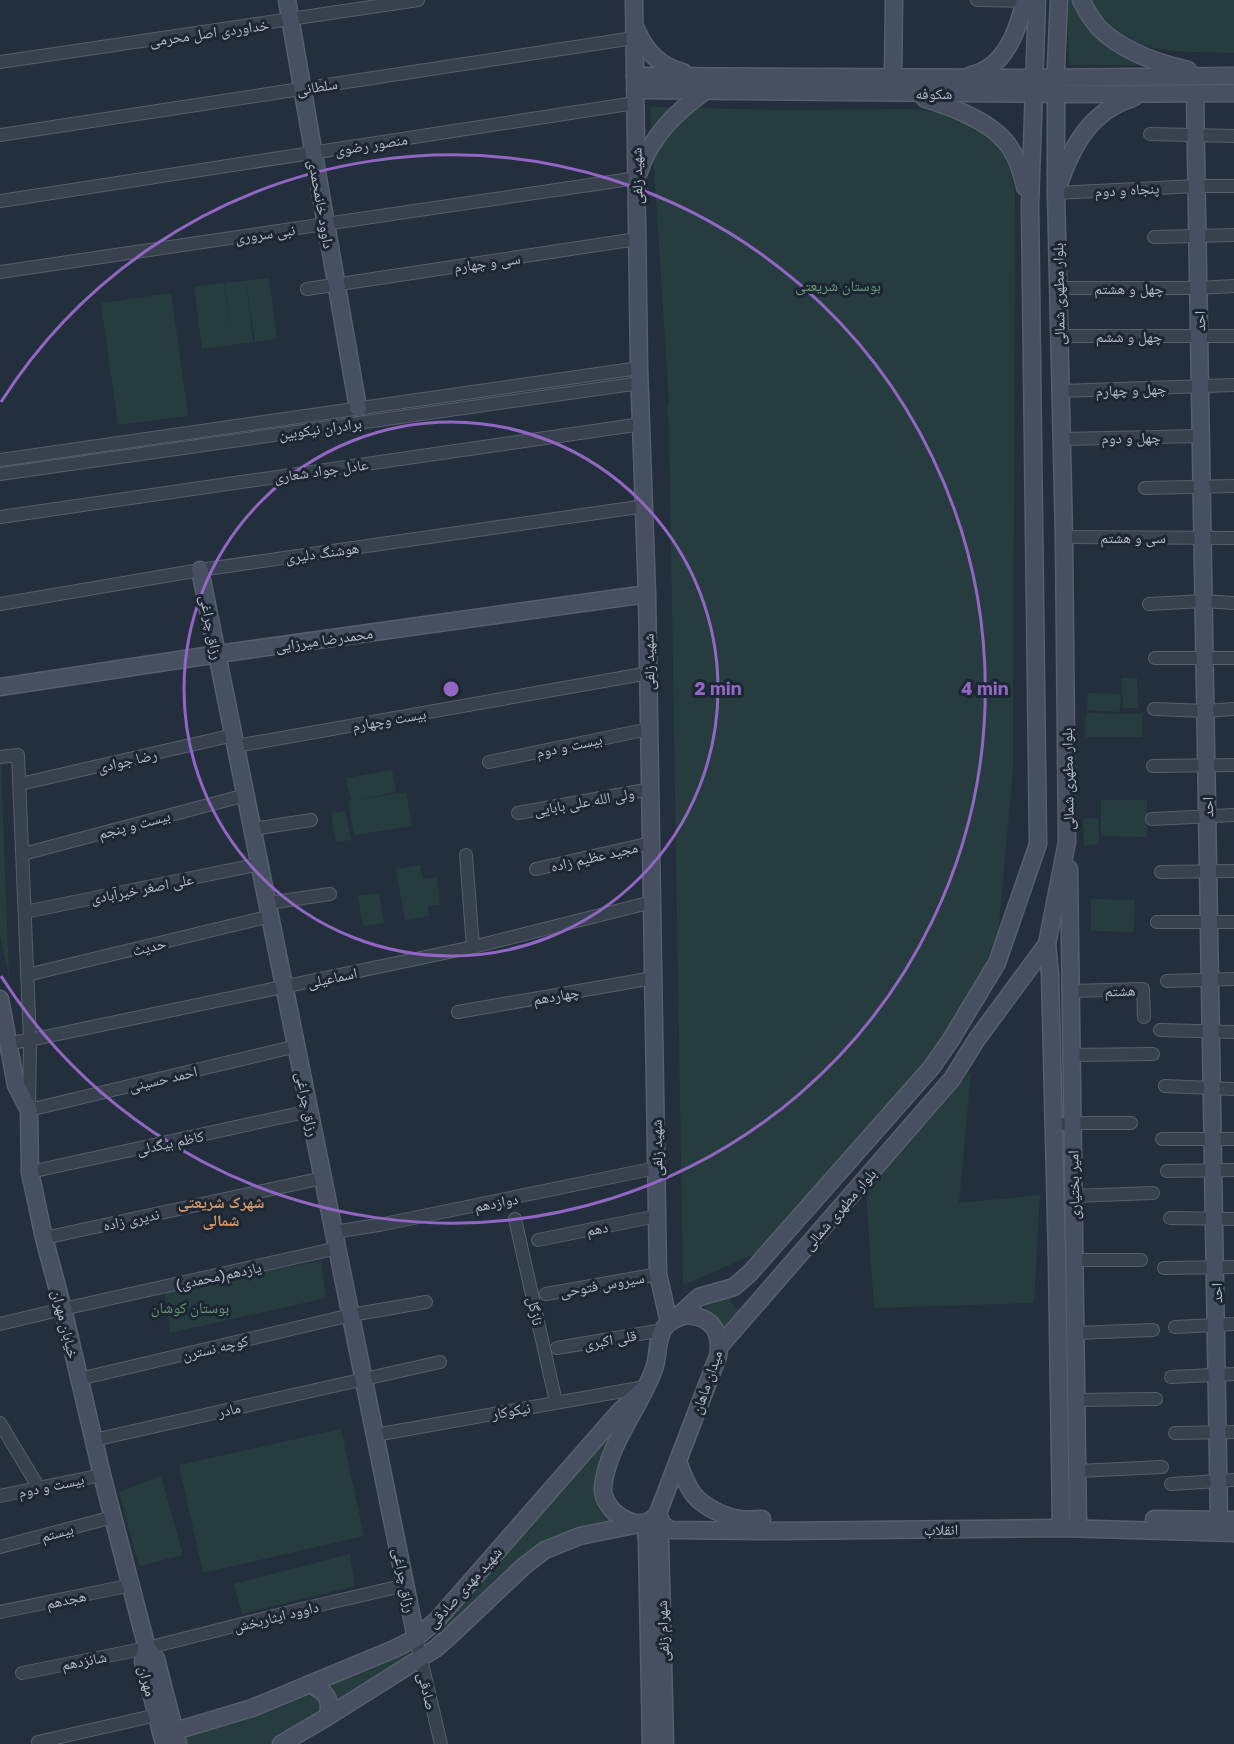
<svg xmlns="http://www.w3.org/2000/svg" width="1234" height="1744" viewBox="0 0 1234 1744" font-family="'Golos Text','Noto Naskh Arabic',sans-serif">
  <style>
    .green { fill: #263c3f }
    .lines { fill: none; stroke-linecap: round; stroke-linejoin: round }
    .street-casing { stroke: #565f6c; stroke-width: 14 }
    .secondary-casing { stroke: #565f6c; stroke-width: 19 }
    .street { stroke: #38414e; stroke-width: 12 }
    .secondary { stroke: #465061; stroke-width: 16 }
    .ring { fill: none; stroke: #9266c3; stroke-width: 3 }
    .labels { text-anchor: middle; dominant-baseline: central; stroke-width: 6; stroke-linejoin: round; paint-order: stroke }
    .street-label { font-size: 15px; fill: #b4bcc9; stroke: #1d2633 }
    .park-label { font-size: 15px; fill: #6b9a76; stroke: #1d2633 }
    .neighbourhood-label { font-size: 16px; font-weight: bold; fill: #d59563; stroke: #1d2633 }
    .centre { fill: #9266c3; stroke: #1d2633; stroke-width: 3 }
    .ring-label { font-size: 18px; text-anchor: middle; font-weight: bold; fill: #9266c3; stroke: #1d2633; stroke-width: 6; stroke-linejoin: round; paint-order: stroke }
  </style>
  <rect width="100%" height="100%" fill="#242f3e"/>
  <!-- green -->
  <g class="green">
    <path d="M 1067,0 L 1072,0 L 1080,16 L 1147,65 L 1069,65 Z"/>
    <path d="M 1088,0 L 1234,0 L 1234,53 C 1193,51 1145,56 1112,29 C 1102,21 1095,10 1088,0 Z"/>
    <path d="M 650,107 L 785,110 L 912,109 L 947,114 L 976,128 L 997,143 L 1009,167 L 1015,192 L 1013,769 L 998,935 L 963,1015 L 947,1037 L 755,1254 L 683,1285 L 669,424 L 667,409 L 669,401 Z"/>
    <path d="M 269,278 L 277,339 L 255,342 L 246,283 L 253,342 L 202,349 L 194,287 L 224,283 L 231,333 L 225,283 Z"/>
    <path d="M 171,293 L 188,416 L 118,425 L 101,303 Z"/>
    <path d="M 1121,678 L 1137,678 L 1138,708 L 1123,708 Z"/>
    <path d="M 1088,693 L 1121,694 L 1120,712 L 1087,710 Z"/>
    <path d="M 1086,713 L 1142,714 L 1142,737 L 1085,737 Z"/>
    <path d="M 0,765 L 1,765 L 9,976 L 0,936 Z"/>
    <path d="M 392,770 L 396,792 L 351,801 L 406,792 L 412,826 L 354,835 L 348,801 L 351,801 L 346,778 Z"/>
    <path d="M 1101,800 L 1147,800 L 1147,837 L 1101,836 Z"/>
    <path d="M 345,811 L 351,840 L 336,842 L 331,813 Z"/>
    <path d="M 1098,818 L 1099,844 L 1084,845 L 1083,819 Z"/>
    <path d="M 420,865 L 423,879 L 437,877 L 440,905 L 428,906 L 429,916 L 405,920 L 396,869 Z"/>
    <path d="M 379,893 L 384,923 L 363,926 L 358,896 Z"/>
    <path d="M 1091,899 L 1135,900 L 1134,932 L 1091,931 Z"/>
    <path d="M 971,1071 L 959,1203 L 1040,1195 L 1034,1303 L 874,1308 L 866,1192 L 943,1105 Z"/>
    <path d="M 321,1261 L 326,1298 L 170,1333 L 164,1289 Z"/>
    <path d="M 732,1296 L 730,1301 L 736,1309 L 741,1308 L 721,1333 L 717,1320 L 701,1302 L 716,1301 Z"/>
    <path d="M 625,1418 L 602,1466 L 617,1520 L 550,1544 L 439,1637 L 436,1636 L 436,1630 Z"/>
    <path d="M 341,1429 L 364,1536 L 203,1573 L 179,1465 Z"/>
    <path d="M 161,1476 L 183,1555 L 139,1566 L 119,1492 Z"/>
    <path d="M 350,1554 L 355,1586 L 242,1614 L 234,1584 Z"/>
    <path d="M 408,1652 L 411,1657 L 342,1701 L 336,1701 L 332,1694 L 330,1683 Z"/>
    <path d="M 308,1692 L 319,1695 L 322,1712 L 280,1739 L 269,1744 L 184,1744 L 183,1739 L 253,1715 Z"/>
  </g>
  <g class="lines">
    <!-- street casing -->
    <g class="street-casing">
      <g id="street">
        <path d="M 977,0 L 1025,1"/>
        <path d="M 0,62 L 418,0"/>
        <path d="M 1150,134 L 1234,136"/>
        <path d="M 0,135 L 634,38"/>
        <path d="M 1056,193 L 1197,186 L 1234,186"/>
        <path d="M 0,201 L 635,103"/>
        <path d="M 1154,237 L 1234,235"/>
        <path d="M 0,272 L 637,178"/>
        <path d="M 1058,288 L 1199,288 L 1234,286"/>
        <path d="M 307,289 L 637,239"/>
        <path d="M 1058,336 L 1234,336"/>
        <path d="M 1061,391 L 1234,385"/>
        <path d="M 1062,439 L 1201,436"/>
        <path d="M 0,460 L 639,368"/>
        <path d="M 0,474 L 640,383"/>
        <path d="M 1145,488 L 1234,486"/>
        <path d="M 0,517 L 642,424"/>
        <path d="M 1064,537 L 1234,538"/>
        <path d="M 0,604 L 200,570 L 645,506"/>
        <path d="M 1149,604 L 1204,601 L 1234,603"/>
        <path d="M 1155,658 L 1234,658"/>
        <path d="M 1154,709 L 1206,711 L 1234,709"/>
        <path d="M 236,746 L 649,673"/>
        <path d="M 0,757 L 18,755 L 30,1040 L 29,1110 L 297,1046"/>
        <path d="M 489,762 L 649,729"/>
        <path d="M 1153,766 L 1234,765"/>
        <path d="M 20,784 L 234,735"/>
        <path d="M 518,813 L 651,789"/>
        <path d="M 1152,819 L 1234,815"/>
        <path d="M 253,829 L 311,820"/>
        <path d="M 23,854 L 246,795"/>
        <path d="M 466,855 L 473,947"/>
        <path d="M 536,869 L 651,843"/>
        <path d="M 1161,872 L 1234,871"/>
        <path d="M 268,903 L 330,894"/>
        <path d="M 25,912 L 260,864"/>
        <path d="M 1157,922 L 1234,922"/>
        <path d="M 27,975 L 271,916"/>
        <path d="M 1167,981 L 1234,979"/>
        <path d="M 1070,991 L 1143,989 L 1144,1017"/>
        <path d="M 458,1012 L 653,978"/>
        <path d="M 1160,1030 L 1234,1032"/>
        <path d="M 9,1043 L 30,1040 L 473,947 L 652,902"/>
        <path d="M 1071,1055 L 1153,1054"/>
        <path d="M 1165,1086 L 1234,1089"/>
        <path d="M 1053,1125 L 1072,1123 L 1131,1123"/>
        <path d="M 1162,1139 L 1234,1139"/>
        <path d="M 1167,1171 L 1234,1170"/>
        <path d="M 30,1172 L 310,1111"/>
        <path d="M 1073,1196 L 1153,1193"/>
        <path d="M 1170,1218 L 1234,1219"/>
        <path d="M 515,1219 L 556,1402"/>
        <path d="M 334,1232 L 384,1224 L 656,1168"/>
        <path d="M 44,1238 L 323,1178"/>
        <path d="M 538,1240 L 657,1216"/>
        <path d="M 1074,1260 L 1141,1260"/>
        <path d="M 1164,1268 L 1234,1267"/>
        <path d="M 546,1294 L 658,1274"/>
        <path d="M 0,1324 L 63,1309 L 338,1248"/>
        <path d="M 1175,1327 L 1234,1324"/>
        <path d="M 1075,1333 L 1153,1330"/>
        <path d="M 557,1348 L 663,1330"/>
        <path d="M 1171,1377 L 1234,1374"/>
        <path d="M 79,1379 L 351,1315 L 426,1302"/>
        <path d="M 1076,1400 L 1156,1399"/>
        <path d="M 0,1423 L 39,1488"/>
        <path d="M 1175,1433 L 1234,1432"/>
        <path d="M 375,1435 L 645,1387"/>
        <path d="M 94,1440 L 440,1362"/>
        <path d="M 1077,1471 L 1162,1467"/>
        <path d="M 1171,1484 L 1234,1480"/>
        <path d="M 0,1496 L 102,1475"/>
        <path d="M 0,1547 L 113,1517"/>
        <path d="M 0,1612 L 132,1585"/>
        <path d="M 416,1638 L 441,1744"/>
        <path d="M 22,1673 L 147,1648 L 298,1610 L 406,1585"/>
        <path d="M 38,1742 L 157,1715"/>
      </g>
    </g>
    <!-- secondary casing -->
    <g class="secondary-casing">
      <g id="secondary">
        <path d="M 287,0 L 358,408"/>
        <path d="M 634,0 L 639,368 L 647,594 L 658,1274 L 669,1322"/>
        <path d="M 1081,0 C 1086,10 1092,20 1099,28 C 1122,51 1157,63 1188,70"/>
        <path d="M 636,29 C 645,50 660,67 683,72"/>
        <path d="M 971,75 C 1005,68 1018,30 1025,0"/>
        <path d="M 635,76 L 1034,78 L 1234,76"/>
        <path d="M 893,78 L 894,0"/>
        <path d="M 635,90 L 1075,94 L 1234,93"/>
        <path d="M 1195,94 L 1219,1521"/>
        <path d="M 925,99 C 949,106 987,120 1004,140 C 1016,153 1021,170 1025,187"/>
        <path d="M 639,172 C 651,136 676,112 705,91"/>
        <path d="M 1059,184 C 1073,144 1091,111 1133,98"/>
        <path d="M 200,570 L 416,1638"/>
        <path d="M 0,687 L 218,654 L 647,594"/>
        <path d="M 1069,869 L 1078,1528"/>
        <path d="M 1047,944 L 1050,974 L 1057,1259 L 1061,1528"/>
        <path d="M 0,999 L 16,1085 L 29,1110 L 30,1172 L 44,1238 L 63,1309 L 102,1475 L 147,1648 L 156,1659 L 178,1744"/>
        <path d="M 687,1315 C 712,1317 722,1331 718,1356 L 658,1513 C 641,1538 601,1511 603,1487 C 608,1443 640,1408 654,1369 C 659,1356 656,1340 664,1328 C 670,1320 678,1317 687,1315 Z"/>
        <path d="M 677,1317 L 699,1297 L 734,1287 L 750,1273 L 931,1068 L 950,1041 L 997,963 L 1038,844 L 1030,205 L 1037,0"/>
        <path d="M 720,1346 L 952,1079 L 977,1039 L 1047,944 L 1067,842 L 1064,537 L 1056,193 L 1056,66 L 1059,0"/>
        <path d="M 678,1461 C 682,1472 686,1485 694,1495 C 703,1506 724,1517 739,1519 C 746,1520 755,1519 762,1519"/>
        <path d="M 658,1513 L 662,1524 L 670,1530 L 776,1531 L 1061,1528 L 1234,1533"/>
        <path d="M 1154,1519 L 1234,1520"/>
        <path d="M 653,1520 L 660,1538 L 665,1744"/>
        <path d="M 645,1523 L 647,1541 L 651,1744"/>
        <path d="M 147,1648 L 143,1661 L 164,1744"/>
        <path d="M 309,1684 C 325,1691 333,1699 327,1717"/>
        <path d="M 162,1735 L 252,1708 L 394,1649 L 416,1638 L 437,1620 L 620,1411 L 646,1387"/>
        <path d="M 281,1744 L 327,1717 L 435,1649 L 451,1635 L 524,1566 L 545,1550 L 580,1536 L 639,1524"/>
      </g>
    </g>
    <!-- street -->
    <use href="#street" class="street"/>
    <!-- secondary -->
    <use href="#secondary" class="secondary"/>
  </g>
  <!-- distance rings -->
  <g class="ring">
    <circle cx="451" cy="689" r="267"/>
    <path d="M1 402A534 534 0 1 1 1 976"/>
  </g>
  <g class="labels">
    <!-- street labels -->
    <g class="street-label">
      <text transform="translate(209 32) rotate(-8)">خداوردی اصل محرمی</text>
      <text transform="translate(317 86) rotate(-9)">سلطانی</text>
      <text x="934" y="93">شکوفه</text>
      <text transform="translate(371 144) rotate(-9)">منصور رضوی</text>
      <text transform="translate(636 176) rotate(-91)">شهید زلفی</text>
      <text transform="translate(1127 189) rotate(-3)">پنجاه و دوم</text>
      <text transform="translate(322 204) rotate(80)">داوود خانمحمدی</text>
      <text transform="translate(265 233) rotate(-8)">نبی سروری</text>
      <text transform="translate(487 262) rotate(-8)">سی و چهارم</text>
      <text x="1129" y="288">چهل و هشتم</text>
      <text transform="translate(1058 294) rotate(-91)">بلوار مطهری شمالی</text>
      <text transform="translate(1199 321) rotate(-91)">احد</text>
      <text x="1129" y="336">چهل و ششم</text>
      <text transform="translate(1131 389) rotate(-2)">چهل و چهارم</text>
      <text transform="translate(320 428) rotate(-8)">برادران نیکوبین</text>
      <text transform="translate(1131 437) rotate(-1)">چهل و دوم</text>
      <text transform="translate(321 470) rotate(-8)">عادل جواد شعاری</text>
      <text x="1133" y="537">سی و هشتم</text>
      <text transform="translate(322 552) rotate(-8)">هوشنگ دلیری</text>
      <text transform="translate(212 627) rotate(79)">رزاق چراغی</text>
      <text transform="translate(324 639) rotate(-8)">محمدرضا میرزایی</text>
      <text transform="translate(648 662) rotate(-91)">شهید زلفی</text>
      <text transform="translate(389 719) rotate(-10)">بیست وچهارم</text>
      <text transform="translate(569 745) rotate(-12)">بیست و دوم</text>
      <text transform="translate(127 760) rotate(-13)">رضا جوادی</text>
      <text transform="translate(1067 779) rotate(-91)">بلوار مطهری شمالی</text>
      <text transform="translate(584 801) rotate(-10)">ولی الله علی‌ بابایی</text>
      <text transform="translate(1207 807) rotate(-91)">احد</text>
      <text transform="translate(134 824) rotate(-15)">بیست و پنجم</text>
      <text transform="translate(594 856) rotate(-13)">مجید عظیم زاده</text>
      <text transform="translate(142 888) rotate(-11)">علی اصغر خیرآبادی</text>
      <text transform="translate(149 946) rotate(-14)">حدیث</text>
      <text transform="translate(332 977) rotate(-12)">اسماعیلی</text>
      <text transform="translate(1120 990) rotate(-1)">هشتم</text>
      <text transform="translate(556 995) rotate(-10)">چهاردهم</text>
      <text transform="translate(163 1078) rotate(-13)">احمد حسینی</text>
      <text transform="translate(308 1104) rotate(79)">رزاق چراغی</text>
      <text transform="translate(170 1142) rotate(-12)">کاظم بیگدلی</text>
      <text transform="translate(656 1148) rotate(-91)">شهید زلفی</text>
      <text transform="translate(1073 1185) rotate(-91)">امیر بختیاری</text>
      <text transform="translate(496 1202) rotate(-11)">دوازدهم</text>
      <text transform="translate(839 1209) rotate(-49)">بلوار مطهری شمالی</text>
      <text transform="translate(131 1219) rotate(-12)">ندیری زاده</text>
      <text transform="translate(597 1228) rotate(-11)">دهم</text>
      <text transform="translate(218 1275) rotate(-12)">یازدهم(محمدی)</text>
      <text transform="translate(602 1284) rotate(-10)">سیروس فتوحی</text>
      <text transform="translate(1216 1293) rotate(-91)">احد</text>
      <text transform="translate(536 1311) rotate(78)">نازگل</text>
      <text transform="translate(66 1324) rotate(76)">خیابان مهران</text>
      <text transform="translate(610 1339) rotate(-10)">قلی اکبری</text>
      <text transform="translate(215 1347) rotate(-13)">کوچه نسترن</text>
      <text transform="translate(706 1382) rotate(-71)">میدان ماهان</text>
      <text transform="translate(229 1409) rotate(-13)">مادر</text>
      <text transform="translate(511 1410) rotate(-10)">نیکوکار</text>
      <text transform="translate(51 1485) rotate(-12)">بیست و دوم</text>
      <text transform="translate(941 1529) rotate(-1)">انقلاب</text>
      <text transform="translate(57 1532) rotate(-15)">بیستم</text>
      <text transform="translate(405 1580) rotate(79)">رزاق چراغی</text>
      <text transform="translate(464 1587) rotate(-48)">شهید مهدی صادقی</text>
      <text transform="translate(66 1599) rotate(-12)">هجدهم</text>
      <text transform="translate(276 1616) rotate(-14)">داوود ایثاربخش</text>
      <text transform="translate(662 1631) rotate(-92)">شهرام زلفی</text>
      <text transform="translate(84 1660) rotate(-11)">شانزدهم</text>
      <text transform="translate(148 1681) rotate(76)">مهران</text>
      <text transform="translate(428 1691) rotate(77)">صادقی</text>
    </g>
    <!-- park labels -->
    <g class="park-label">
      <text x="838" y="285">بوستان شریعتی</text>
      <text x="190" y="1307">بوستان کوشان</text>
    </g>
    <!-- neighbourhood labels -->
    <g class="neighbourhood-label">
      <text x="221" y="1202">شهرک شریعتی<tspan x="221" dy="18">شمالی</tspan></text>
    </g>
  </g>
  <circle cx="451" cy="689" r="9" class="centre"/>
  <g class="ring-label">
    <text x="718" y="695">2 min</text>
    <text x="985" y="695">4 min</text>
  </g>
</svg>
